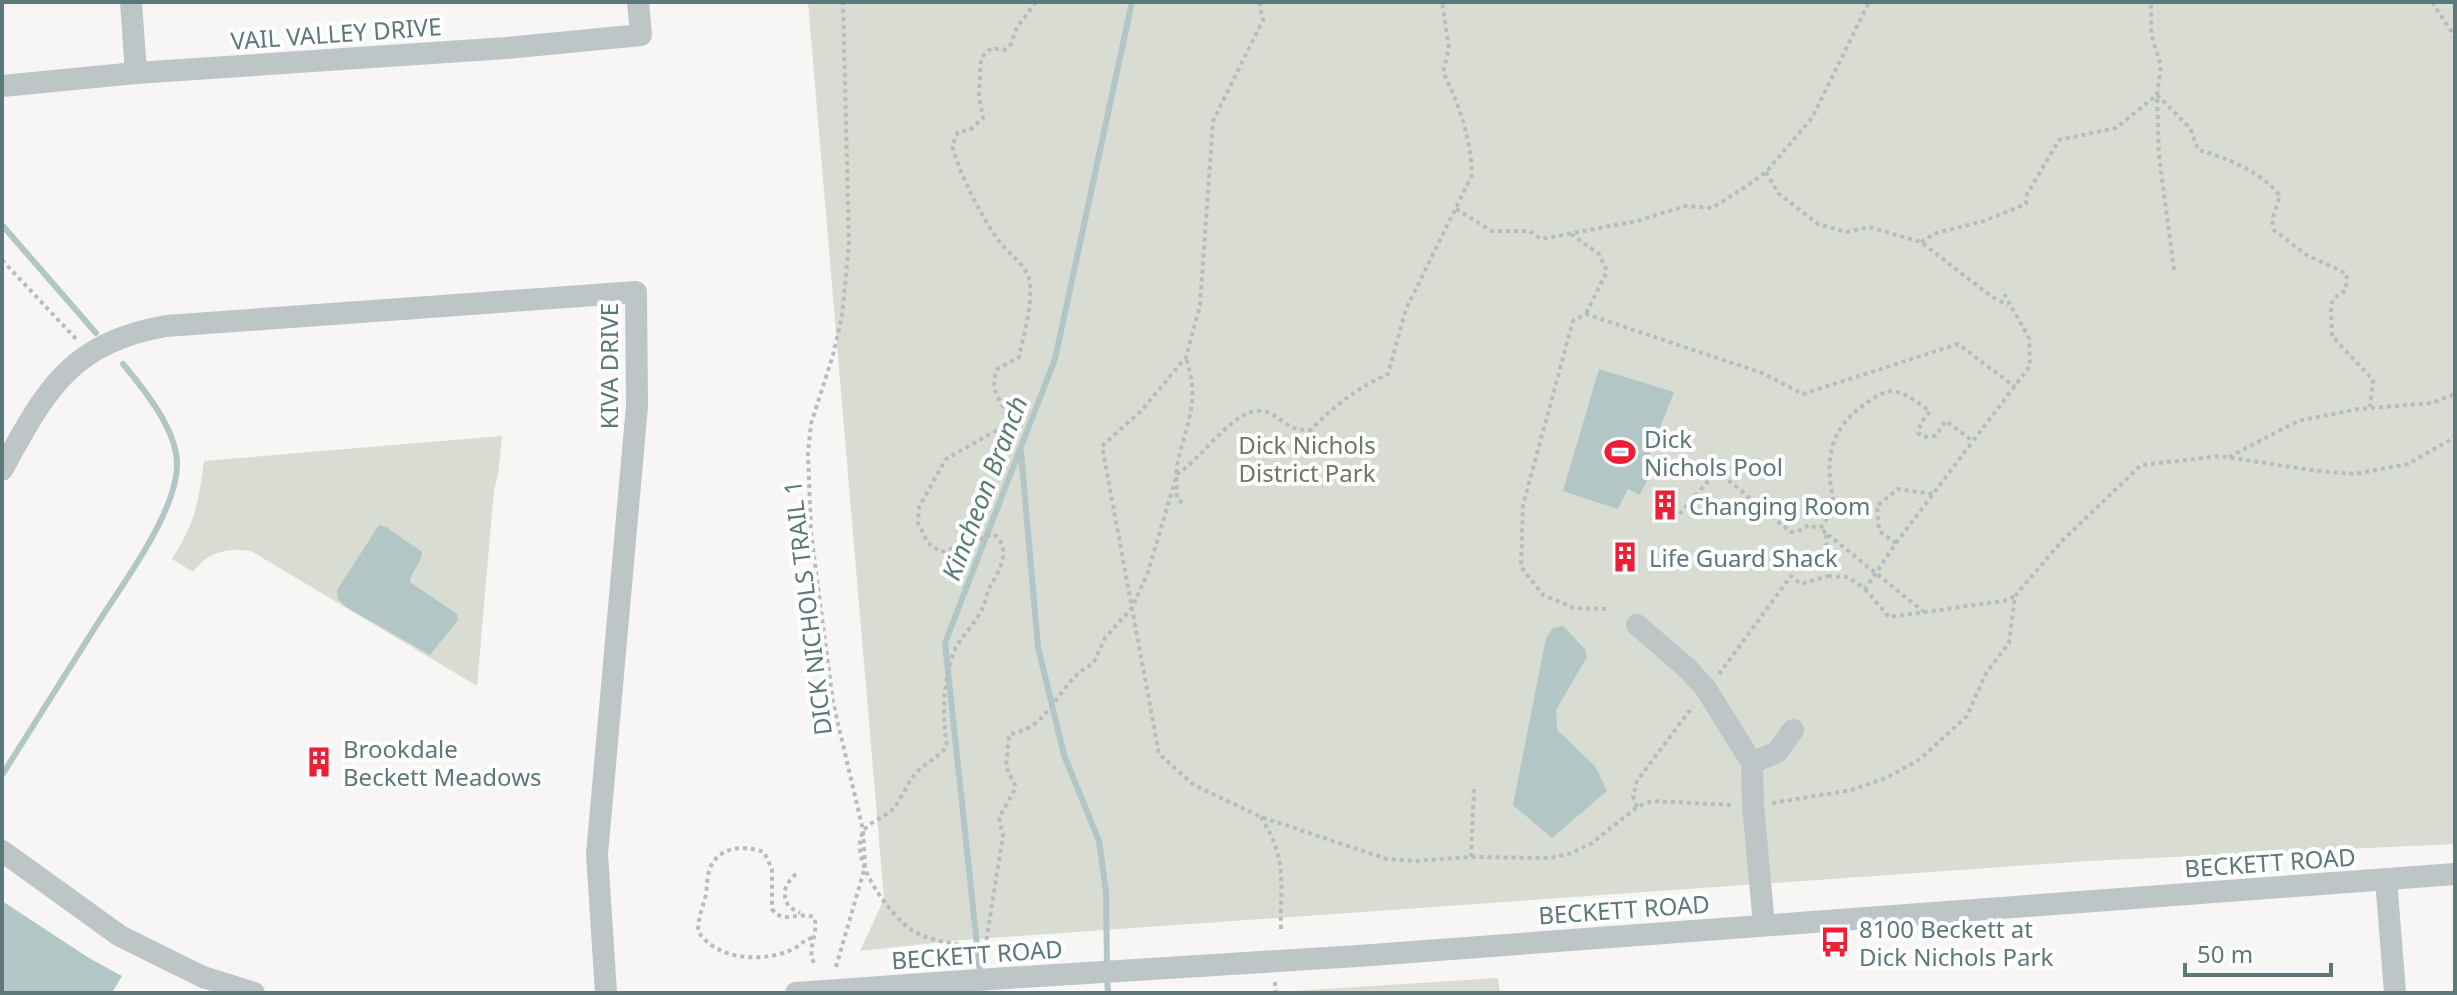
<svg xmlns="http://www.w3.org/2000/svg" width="2457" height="995" viewBox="0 0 2457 995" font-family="'Noto Sans',sans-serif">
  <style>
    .green { fill: #d9dcd2 }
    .water { fill: #b2c7c5 }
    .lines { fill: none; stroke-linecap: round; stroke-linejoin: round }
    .stream { stroke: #b2c7c5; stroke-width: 6 }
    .path { stroke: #b7bdbe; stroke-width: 4; stroke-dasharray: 4 4; stroke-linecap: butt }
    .minor { stroke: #bdc5c6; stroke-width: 22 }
    .minor-bridge { stroke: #bdc5c6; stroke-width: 22 }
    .labels { text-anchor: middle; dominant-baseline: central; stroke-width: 8; stroke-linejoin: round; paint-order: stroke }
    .street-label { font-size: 24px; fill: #5c787a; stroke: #fff }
    .poi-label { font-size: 24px; fill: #5c787a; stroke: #fff; text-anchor: start }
    .park-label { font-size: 24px; fill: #6c7860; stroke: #fff }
    .water-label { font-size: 26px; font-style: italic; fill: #5b7c79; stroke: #fff }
  </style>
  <rect width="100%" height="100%" fill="#f7f6f4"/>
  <!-- green -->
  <g class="green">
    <path d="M 808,2 L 2455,2 L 2455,844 L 2088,861 L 962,940 L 860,951 L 884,899 Z"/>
    <path d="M 502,436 L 498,475 L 494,490 L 477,686 L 251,551 C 227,548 209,551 193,572 L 172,559 C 196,521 198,504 204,461 Z"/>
    <path d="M 1498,978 L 1500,993 L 1262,993 Z"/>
  </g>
  <!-- water -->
  <g class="water">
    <path d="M 1599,369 L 1674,392 L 1648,458 L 1656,462 L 1640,495 L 1628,489 L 1618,509 L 1563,491 Z"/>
    <path d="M 379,525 L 386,527 L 422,552 C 422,564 410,571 410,582 L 457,614 L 458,620 L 430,655 L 346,607 L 338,599 L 337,590 Z"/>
    <path d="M 1563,626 L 1585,649 L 1587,657 L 1556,710 L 1557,730 L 1595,766 L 1607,791 L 1552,838 L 1513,805 L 1546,638 L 1553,628 Z"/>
    <path d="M 2,901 L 89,958 L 122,976 L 112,993 L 2,993 Z"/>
  </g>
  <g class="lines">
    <!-- stream -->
    <g class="stream">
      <path d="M 2,225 L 96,333"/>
      <path d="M 1021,452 L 1038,647 L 1064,755 L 1099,841 L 1106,891 L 1107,965"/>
      <path d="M 2,775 C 33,725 65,676 96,626 C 122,584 177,513 177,464 C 177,430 144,389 123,364"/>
      <path d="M 980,973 L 945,643 L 1055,359 L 1132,2"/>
      <path d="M 1107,977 L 1108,993"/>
    </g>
    <!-- path -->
    <g class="path">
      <path d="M 1036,2 L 1017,27 L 1011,44 L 1004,50 L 991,48 L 981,58 L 979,95 L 983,118 L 970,130 L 958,132 L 952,146 C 962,179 979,212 998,240 C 1009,255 1028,265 1030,284 C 1032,308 1024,334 1019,357 L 997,369 C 987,397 1007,398 1006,425 L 946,459 L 919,507 L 918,523 L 928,543 L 941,552 L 994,534 C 1014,551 997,573 989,589 C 986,597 985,605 980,613 C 973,627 958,639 953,654 C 943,686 942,713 947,746 C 939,757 930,760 920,769 C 907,781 903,798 892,810 C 884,818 868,822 863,832 C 848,859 890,916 913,931 C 933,943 962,944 985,949 L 1003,835 L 999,818 L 1016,787 L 1006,767 L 1009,735 C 1017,732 1027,730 1033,725 C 1056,708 1067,675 1093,664 L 1105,638 L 1132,608 L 1148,572 L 1177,474 C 1201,460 1234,408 1260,411 C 1283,413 1283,432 1311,430 C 1332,407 1359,387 1388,374 L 1406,309 L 1472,175 C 1471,138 1459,104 1443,72 L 1449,48 L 1442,2"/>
      <path d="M 1259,2 L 1263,20 L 1213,121 L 1200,305 L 1186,357 L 1142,410 L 1102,446 L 1159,754 L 1194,785 L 1261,817 L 1387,859 L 1415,861 L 1471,857 L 1550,858 L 1572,853 L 1592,843 L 1637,807 L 1652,801 L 1732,805"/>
      <path d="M 2432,2 L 2455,37"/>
      <path d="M 1766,172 L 1778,193 L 1818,224 L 1846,232 L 1869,227 L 1921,242 L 1992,297 L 2008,305"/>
      <path d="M 1456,209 L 1492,231 L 1529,231 L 1541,239 L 1637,221 L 1685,206 L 1712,208 L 1747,186 L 1766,172 L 1812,118 L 1869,2"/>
      <path d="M 1571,234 L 1599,254 L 1607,271 L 1586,314"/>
      <path d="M 1921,242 L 1936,233 L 1984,221 L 2026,204 L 2027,194 L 2059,140 L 2116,128 L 2157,95 L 2161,66 L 2151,34 L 2151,2"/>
      <path d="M 2,260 L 77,340"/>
      <path d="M 2174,270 L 2159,156 L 2157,95 L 2190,128 L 2198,150 C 2226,157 2263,173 2280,196 L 2272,220 L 2274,230 L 2305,254 L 2347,274 L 2346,290 L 2333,299 L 2331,306 L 2332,336 L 2373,380 L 2370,407"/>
      <path d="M 2229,457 L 2298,421 L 2358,409 L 2432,403 L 2455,394"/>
      <path d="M 1182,503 L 1177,498 C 1177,486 1175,472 1178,461 C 1188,418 1200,402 1186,357"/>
      <path d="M 1674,520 L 1717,471 L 1791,532 L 1801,530 L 1809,525 L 1820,529"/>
      <path d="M 1826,533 L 1820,529 L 1835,507 C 1824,463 1827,429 1868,402 C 1877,396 1886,389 1897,392 C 1908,394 1920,405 1930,411 L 1921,423 L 1918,433 L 1924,437 L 1935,436 L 1946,421 L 1973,441 L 2030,366 L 2029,338 L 2002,290"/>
      <path d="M 1896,543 L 1973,441"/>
      <path d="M 1828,576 L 1848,577 L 1865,589 L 1896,543 L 1879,531 L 1877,506 L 1898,489 L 1933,494"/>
      <path d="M 1865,589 L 1889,617 L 2004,601 L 2015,596"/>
      <path d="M 1606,609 L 1574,608 L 1543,595 L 1521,567 L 1523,505 L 1573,321 L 1586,314 L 1762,373 L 1803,394 L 1958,344 L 2015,387"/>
      <path d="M 1719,674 L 1791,576 L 1801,584 L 1828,576 L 1826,533 L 1924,612"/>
      <path d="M 1772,803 L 1851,790 L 1886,778 L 1920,759 L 1967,716 L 1986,673 L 2009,643 L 2015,596 L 2061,542 L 2141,465 L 2220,456 L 2310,470 L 2354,474 L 2408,464 L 2455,437"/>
      <path d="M 1637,807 L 1633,796 L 1637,781 L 1693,706"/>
      <path d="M 1261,817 C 1288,861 1280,881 1281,929"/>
      <path d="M 1471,857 L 1474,789"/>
      <path d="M 796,874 C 785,884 781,893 789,907 L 800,913"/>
      <path d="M 812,938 C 803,940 799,947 791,950 C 762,963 716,960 698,931 C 698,917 703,907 706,894 C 707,887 707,881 708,875 C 714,847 741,844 764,852 L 772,869 L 772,909 C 783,925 798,911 814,917 C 820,934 805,948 815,965"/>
      <path d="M 836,967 L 865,867 L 863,830 L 833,702 L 811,533 L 808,453 L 811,424 L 833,355 L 842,316 L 849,244 L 843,2"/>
      <path d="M 1275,982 L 1276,993"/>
    </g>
    <!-- minor -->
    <g class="minor">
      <path d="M 131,2 L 136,73"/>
      <path d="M 2,86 L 136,73 L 507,48 L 641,35 L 638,2"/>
      <path d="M 2,470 C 46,390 70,343 166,326 L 636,292 L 637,406 L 597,854 L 606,993"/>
      <path d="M 1637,625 L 1688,669 L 1706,689 L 1752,763 L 1753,805 L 1764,925"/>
      <path d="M 1752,763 L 1777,752 L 1793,730"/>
      <path d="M 2,851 L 120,936 L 203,977 L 254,993"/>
      <path d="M 2386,879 L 2395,993"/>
      <path d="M 1007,978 L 1358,956 L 2455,874"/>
      <path d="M 796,993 L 965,981"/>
    </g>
    <!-- minor-bridge -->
    <path class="minor-bridge" d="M 965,981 L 1007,978"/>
  </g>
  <!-- icons -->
  <defs>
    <g id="stadium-bare" transform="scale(2.4)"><path d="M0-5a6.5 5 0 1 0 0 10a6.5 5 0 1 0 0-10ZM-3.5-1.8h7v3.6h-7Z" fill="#ed1e35" stroke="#fff" stroke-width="2.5" paint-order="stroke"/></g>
    <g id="building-bare" transform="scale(2.4)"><path d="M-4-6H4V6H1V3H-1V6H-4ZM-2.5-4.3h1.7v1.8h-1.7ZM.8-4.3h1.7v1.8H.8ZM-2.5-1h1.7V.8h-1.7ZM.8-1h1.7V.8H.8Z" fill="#ed1e35" stroke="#fff" stroke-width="2.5" paint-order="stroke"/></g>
    <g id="bus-bare" transform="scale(2.4)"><path d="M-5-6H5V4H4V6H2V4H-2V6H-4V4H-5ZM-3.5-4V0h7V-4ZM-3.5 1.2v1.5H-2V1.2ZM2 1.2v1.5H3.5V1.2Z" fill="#ed1e35" stroke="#fff" stroke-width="2.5" paint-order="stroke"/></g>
  </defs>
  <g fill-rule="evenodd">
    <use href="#stadium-bare" x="1620" y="452"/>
    <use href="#building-bare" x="1665" y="505"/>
    <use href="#building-bare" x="1625" y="557"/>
    <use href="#building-bare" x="319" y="762"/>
    <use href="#bus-bare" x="1835" y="942"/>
  </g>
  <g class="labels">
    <!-- street labels -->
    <g class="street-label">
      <text transform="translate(336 33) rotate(-4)">VAIL VALLEY DRIVE</text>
      <text transform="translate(608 366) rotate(-90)">KIVA DRIVE</text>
      <text transform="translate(807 608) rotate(-97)">DICK NICHOLS TRAIL 1</text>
      <text transform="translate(2270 862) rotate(-4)">BECKETT ROAD</text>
      <text transform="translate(1624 909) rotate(-4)">BECKETT ROAD</text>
      <text transform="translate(977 954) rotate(-4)">BECKETT ROAD</text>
    </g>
    <!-- poi labels -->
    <g class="poi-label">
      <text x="1644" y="438">Dick<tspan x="1644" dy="28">Nichols Pool</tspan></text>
      <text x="1689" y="505">Changing Room</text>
      <text x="1649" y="557">Life Guard Shack</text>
      <text x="343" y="748">Brookdale<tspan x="343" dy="28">Beckett Meadows</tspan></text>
      <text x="1859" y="928">8100 Beckett at<tspan x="1859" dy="28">Dick Nichols Park</tspan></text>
    </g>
    <!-- park labels -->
    <g class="park-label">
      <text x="1307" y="444">Dick Nichols<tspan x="1307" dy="28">District Park</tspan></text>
    </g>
    <!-- water labels -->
    <g class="water-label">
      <text transform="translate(984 488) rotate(-69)">Kincheon Branch</text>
    </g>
  </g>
  <!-- border -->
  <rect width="2457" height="995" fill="none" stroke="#5c787a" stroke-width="8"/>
  <!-- scale -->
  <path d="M2185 963v12h146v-12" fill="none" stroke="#5c787a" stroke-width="4"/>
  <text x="2197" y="963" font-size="24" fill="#5c787a" stroke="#ffffff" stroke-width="6" paint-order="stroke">50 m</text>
</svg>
